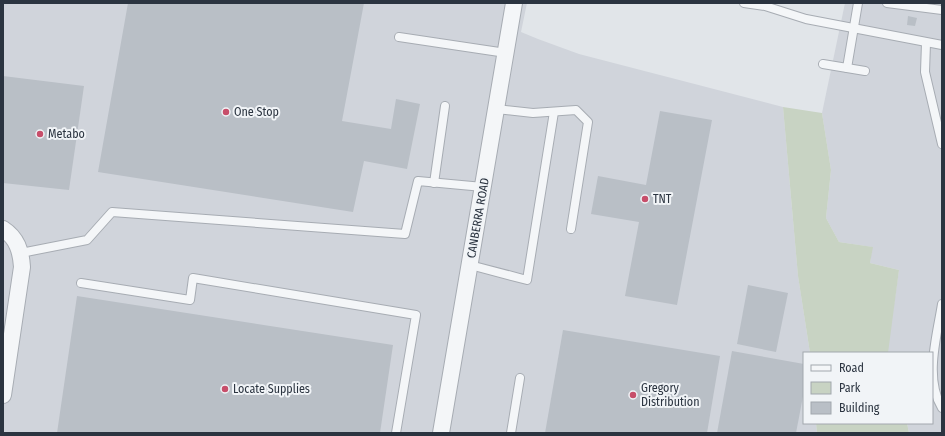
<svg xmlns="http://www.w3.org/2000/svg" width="945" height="436" viewBox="0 0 945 436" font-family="'Fira Sans Condensed',sans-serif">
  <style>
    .built { fill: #d0d4db }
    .green { fill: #c8d3c3 }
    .building { fill: #b9bfc6 }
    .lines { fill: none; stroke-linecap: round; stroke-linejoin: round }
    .service-casing { stroke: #a7acb3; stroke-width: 10 }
    .minor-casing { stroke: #a7acb3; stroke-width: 18 }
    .service { stroke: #f4f6f8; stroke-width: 8 }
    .minor { stroke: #f4f6f8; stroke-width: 16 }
    .poi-dot { fill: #c74e6a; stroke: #f1f4f7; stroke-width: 1.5 }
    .labels { text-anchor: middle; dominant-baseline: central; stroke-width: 4; stroke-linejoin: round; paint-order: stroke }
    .poi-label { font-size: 12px; fill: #2b3440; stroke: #f1f4f7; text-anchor: start }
    .street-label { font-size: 12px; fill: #2b3440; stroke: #f1f4f7 }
  </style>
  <rect width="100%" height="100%" fill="#e1e5e9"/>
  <!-- built -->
  <g class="built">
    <path d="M 3,3 L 527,3 L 521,32 L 538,39 L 579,54 L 783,107 L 798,276 L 810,353 L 804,353 L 804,423 L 816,423 L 817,433 L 3,433 Z"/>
    <path d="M 845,3 L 942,3 L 942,433 L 909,433 L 907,423 L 932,423 L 932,353 L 888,353 L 887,351 L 899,270 L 870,263 L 872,247 L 839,242 L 826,218 L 831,170 L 822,113 Z"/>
  </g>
  <!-- green -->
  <g class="green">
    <path d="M 783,107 L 822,113 L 831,170 L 826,218 L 839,242 L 873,247 L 870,263 L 899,270 L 888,353 L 810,353 L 798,276 Z"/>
    <path d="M 816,423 L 907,423 L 909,433 L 817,433 Z"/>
  </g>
  <!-- building -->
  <g class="building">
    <path d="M 128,3 L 364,3 L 342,121 L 391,129 L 396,99 L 420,104 L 407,169 L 364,161 L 353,212 L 98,172 Z"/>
    <path d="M 908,16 L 917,18 L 915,26 L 907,25 Z"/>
    <path d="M 3,76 L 84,86 L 69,190 L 3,183 Z"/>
    <path d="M 660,111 L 712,120 L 677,305 L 625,296 L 639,222 L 591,214 L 598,176 L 646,185 Z"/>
    <path d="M 748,285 L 788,293 L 776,352 L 737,344 Z"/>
    <path d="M 77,296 L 393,345 L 380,433 L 57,433 Z"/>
    <path d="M 563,330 L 720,356 L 707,433 L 545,433 Z"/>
    <path d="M 732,351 L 804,364 L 804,391 L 796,433 L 717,433 Z"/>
  </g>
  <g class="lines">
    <!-- service casing -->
    <g class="service-casing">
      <g id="service">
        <path d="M 744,3 L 765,6 L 806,19 L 942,45"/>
        <path d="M 887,3 L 942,10"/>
        <path d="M 399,37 L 506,53"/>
        <path d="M 926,43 L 925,72 L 942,144"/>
        <path d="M 823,64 L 847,68 L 858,3"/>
        <path d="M 847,68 L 865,71"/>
        <path d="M 496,109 L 533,113 L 576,110 L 588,122 L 571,229"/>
        <path d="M 434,183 L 445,106"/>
        <path d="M 21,253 L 87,240 L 112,212 L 405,234 L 418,181 L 483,187"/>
        <path d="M 470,265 L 527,280 L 554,112"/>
        <path d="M 81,283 L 190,300 L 193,278 L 416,315 L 396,433"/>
        <path d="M 942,304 C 937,336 924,378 942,408"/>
        <path d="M 511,433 L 520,378"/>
      </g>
    </g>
    <!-- minor casing -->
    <g class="minor-casing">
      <g id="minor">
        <path d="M 3,229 C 17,238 21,251 22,267 L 3,395"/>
        <path d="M 441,433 L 514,3"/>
      </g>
    </g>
    <!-- service -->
    <use href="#service" class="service"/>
    <!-- minor -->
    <use href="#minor" class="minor"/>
  </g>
  <!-- markers -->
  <g class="poi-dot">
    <circle cx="226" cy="112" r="4"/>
    <circle cx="40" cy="134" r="4"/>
    <circle cx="645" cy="199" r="4"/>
    <circle cx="225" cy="389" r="4"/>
    <circle cx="633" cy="395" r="4"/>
  </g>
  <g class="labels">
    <!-- poi labels -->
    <g class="poi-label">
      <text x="234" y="112">One Stop</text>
      <text x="48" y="134">Metabo</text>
      <text x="653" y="199">TNT</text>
      <text x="641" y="388">Gregory<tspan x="641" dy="14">Distribution</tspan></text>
      <text x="233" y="389">Locate Supplies</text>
    </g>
    <!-- street labels -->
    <g class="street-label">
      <text transform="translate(478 218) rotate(-80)">CANBERRA ROAD</text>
    </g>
  </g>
  <!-- border -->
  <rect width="945" height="436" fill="none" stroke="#2b3440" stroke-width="8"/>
  <!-- legend -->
  <rect x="803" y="352" width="130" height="72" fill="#f1f4f7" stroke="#a2a7ae"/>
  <rect x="811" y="365" width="20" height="6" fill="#f4f6f8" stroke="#a2a7ae"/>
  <text x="839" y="372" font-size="12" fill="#2b3440">Road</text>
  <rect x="811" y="382" width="20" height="12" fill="#c8d3c3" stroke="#a2a7ae"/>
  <text x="839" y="392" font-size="12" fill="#2b3440">Park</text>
  <rect x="811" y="402" width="20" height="12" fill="#b9bfc6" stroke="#a2a7ae"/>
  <text x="839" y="412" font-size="12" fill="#2b3440">Building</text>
</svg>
